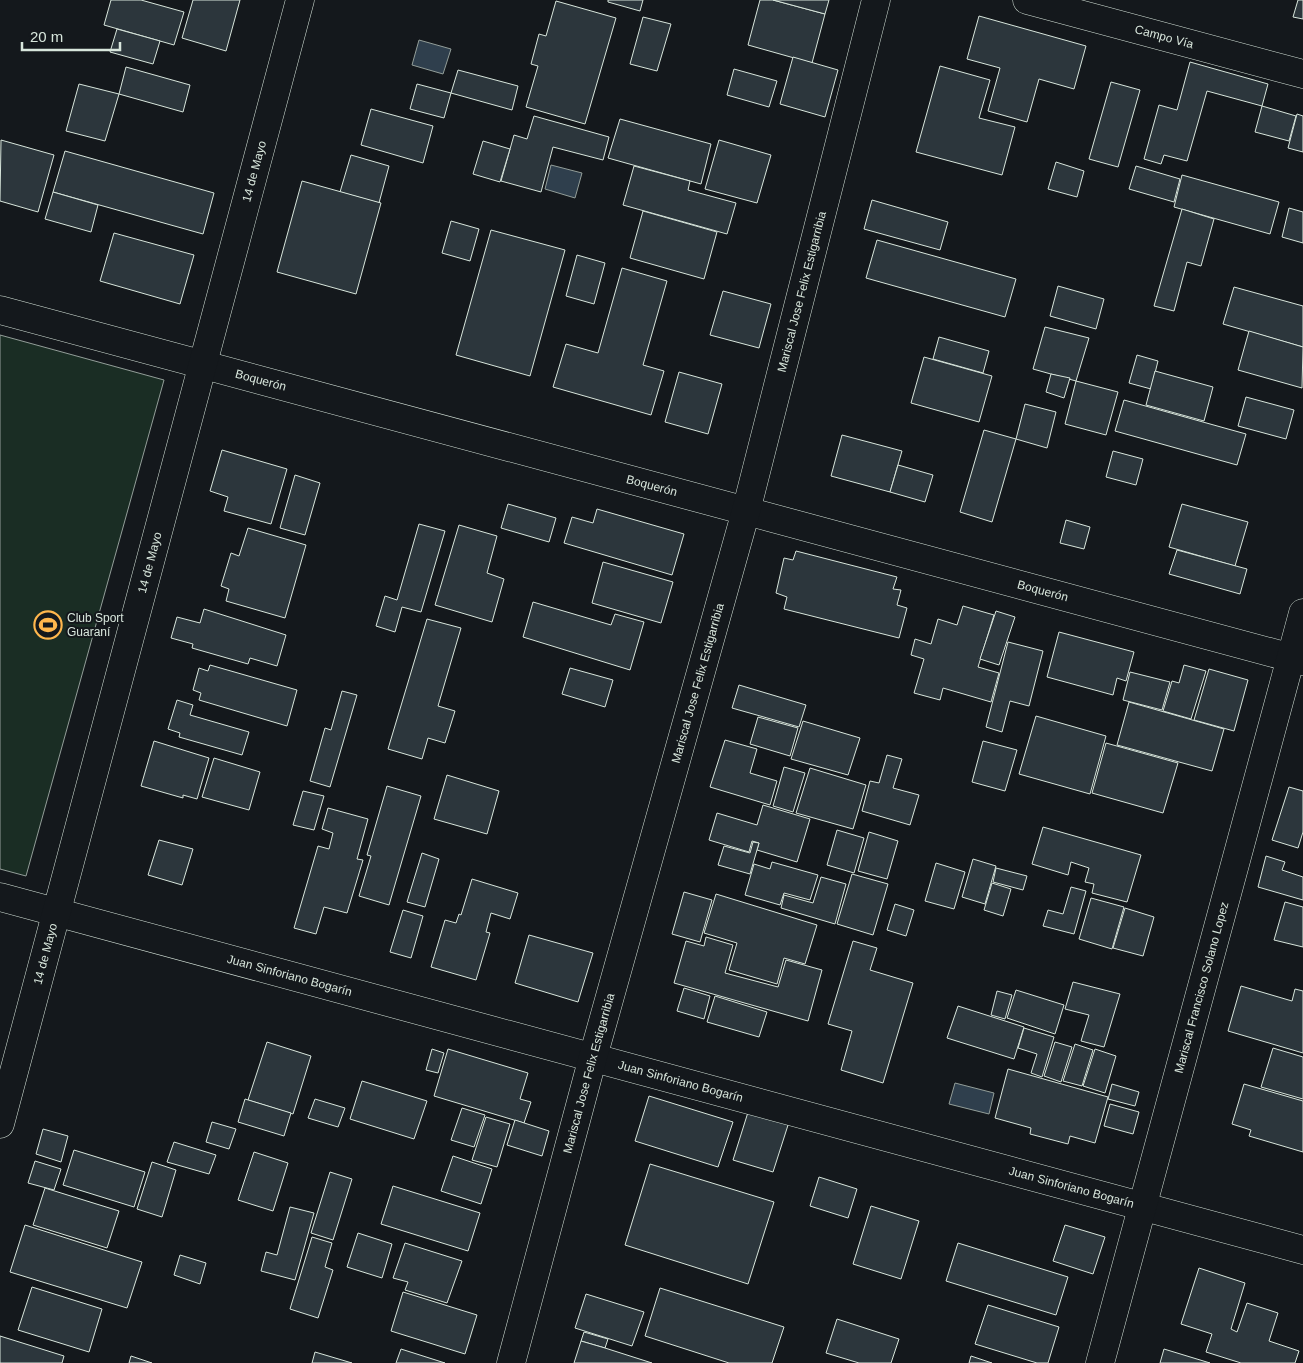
<svg xmlns="http://www.w3.org/2000/svg" width="1303" height="1363" viewBox="0 0 1303 1363" font-family="Arial,sans-serif">
  <style>
    .green { fill: #1a2d24; stroke: #939e99 }
    .water { fill: #2f3f4d; stroke: #939e99 }
    .building { fill: #2c363c; stroke: #d8e6dc }
    .lines { fill: none; stroke-linecap: round; stroke-linejoin: round }
    .minor-casing { stroke: #d8e6dc; stroke-width: 29 }
    .tertiary-casing { stroke: #d8e6dc; stroke-width: 29 }
    .minor { stroke: #14181c; stroke-width: 28 }
    .tertiary { stroke: #14181c; stroke-width: 28 }
    .labels { text-anchor: middle; dominant-baseline: central; stroke-width: 4; stroke-linejoin: round; paint-order: stroke }
    .street-label { font-size: 12px; fill: #d8e6dc; stroke: #14181c }
    .poi-label { font-size: 12px; fill: #d8e6dc; stroke: #14181c; text-anchor: start }
  </style>
  <rect width="100%" height="100%" fill="#14181c"/>
  <!-- green -->
  <path class="green" d="M 0,335 L 164,380 L 26,876 L 0,869 Z"/>
  <!-- water -->
  <g class="water">
    <path d="M 419,40 L 451,49 L 443,74 L 412,65 Z"/>
    <path d="M 551,165 L 582,173 L 575,198 L 545,189 Z"/>
    <path d="M 955,1083 L 994,1093 L 989,1114 L 949,1104 Z"/>
  </g>
  <!-- building -->
  <g class="building">
    <path d="M 111,0 L 141,0 L 184,12 L 174,45 L 104,25 Z"/>
    <path d="M 193,0 L 240,0 L 226,51 L 182,38 Z"/>
    <path d="M 608,0 L 643,0 L 640,11 L 608,2 Z"/>
    <path d="M 760,0 L 773,0 L 825,14 L 812,63 L 748,45 Z"/>
    <path d="M 773,0 L 829,0 L 825,14 Z"/>
    <path d="M 1298,0 L 1303,0 L 1303,19 L 1293,17 Z"/>
    <path d="M 556,1 L 616,18 L 585,124 L 526,107 L 538,66 L 531,64 L 539,34 L 546,36 Z"/>
    <path d="M 979,16 L 1086,46 L 1074,89 L 1039,79 L 1027,122 L 988,111 L 1000,68 L 967,59 Z"/>
    <path d="M 643,17 L 671,24 L 657,71 L 630,64 Z"/>
    <path d="M 117,29 L 160,41 L 153,64 L 110,52 Z"/>
    <path d="M 793,57 L 838,70 L 825,117 L 780,104 Z"/>
    <path d="M 1190,62 L 1268,84 L 1262,106 L 1207,91 L 1187,161 L 1164,155 L 1161,164 L 1144,159 L 1159,105 L 1177,110 Z"/>
    <path d="M 940,66 L 990,80 L 979,118 L 1015,127 L 1002,175 L 916,152 Z"/>
    <path d="M 126,67 L 190,85 L 183,112 L 119,94 Z"/>
    <path d="M 734,69 L 777,81 L 769,107 L 727,95 Z"/>
    <path d="M 458,70 L 518,86 L 512,110 L 451,93 Z"/>
    <path d="M 1111,82 L 1140,90 L 1118,167 L 1089,159 Z"/>
    <path d="M 79,84 L 119,94 L 105,141 L 66,131 Z"/>
    <path d="M 417,84 L 451,93 L 444,118 L 410,109 Z"/>
    <path d="M 1262,106 L 1296,116 L 1289,141 L 1255,132 Z"/>
    <path d="M 371,109 L 433,126 L 423,163 L 361,145 Z"/>
    <path d="M 1297,114 L 1303,116 L 1303,152 L 1288,148 Z"/>
    <path d="M 534,116 L 609,137 L 603,160 L 553,147 L 541,192 L 501,181 L 514,135 L 527,139 Z"/>
    <path d="M 620,119 L 711,144 L 701,184 L 608,158 Z"/>
    <path d="M 1,140 L 54,155 L 38,212 L 0,201 Z"/>
    <path d="M 719,140 L 771,155 L 757,203 L 705,189 Z"/>
    <path d="M 483,141 L 510,149 L 500,182 L 473,174 Z"/>
    <path d="M 65,151 L 214,193 L 203,234 L 53,192 Z"/>
    <path d="M 351,155 L 389,166 L 379,203 L 340,192 Z"/>
    <path d="M 1056,162 L 1084,171 L 1077,197 L 1048,189 Z"/>
    <path d="M 634,166 L 690,181 L 688,190 L 736,203 L 727,234 L 623,205 Z"/>
    <path d="M 1136,166 L 1180,179 L 1174,202 L 1129,189 Z"/>
    <path d="M 1182,175 L 1279,202 L 1270,234 L 1174,207 Z"/>
    <path d="M 302,181 L 381,203 L 356,294 L 277,272 Z"/>
    <path d="M 53,192 L 98,205 L 91,232 L 45,219 Z"/>
    <path d="M 872,200 L 948,222 L 940,250 L 864,229 Z"/>
    <path d="M 1289,208 L 1303,212 L 1303,243 L 1282,237 Z"/>
    <path d="M 1182,209 L 1214,219 L 1201,266 L 1187,262 L 1174,311 L 1154,306 Z"/>
    <path d="M 643,211 L 717,232 L 704,279 L 630,258 Z"/>
    <path d="M 451,221 L 479,229 L 470,261 L 442,253 Z"/>
    <path d="M 491,230 L 565,250 L 530,376 L 456,355 Z"/>
    <path d="M 114,233 L 194,255 L 180,304 L 100,281 Z"/>
    <path d="M 877,240 L 1016,279 L 1005,317 L 866,278 Z"/>
    <path d="M 577,255 L 605,263 L 594,304 L 566,296 Z"/>
    <path d="M 622,268 L 667,281 L 643,365 L 664,371 L 651,415 L 553,387 L 566,344 L 598,353 Z"/>
    <path d="M 1058,286 L 1104,299 L 1096,329 L 1050,316 Z"/>
    <path d="M 1234,287 L 1303,306 L 1303,347 L 1223,324 Z"/>
    <path d="M 723,291 L 771,304 L 759,348 L 710,335 Z"/>
    <path d="M 1045,327 L 1089,338 L 1076,381 L 1033,369 Z"/>
    <path d="M 1249,331 L 1303,347 L 1302,388 L 1238,370 Z"/>
    <path d="M 939,337 L 989,351 L 983,373 L 933,359 Z"/>
    <path d="M 1137,355 L 1158,361 L 1151,389 L 1129,383 Z"/>
    <path d="M 924,357 L 992,376 L 979,422 L 911,403 Z"/>
    <path d="M 1155,371 L 1213,387 L 1204,421 L 1146,405 Z"/>
    <path d="M 679,372 L 722,384 L 708,434 L 665,422 Z"/>
    <path d="M 1051,374 L 1070,378 L 1064,398 L 1046,392 Z"/>
    <path d="M 1076,381 L 1118,392 L 1106,435 L 1065,424 Z"/>
    <path d="M 1246,397 L 1294,410 L 1286,439 L 1238,426 Z"/>
    <path d="M 1124,400 L 1246,434 L 1237,465 L 1115,431 Z"/>
    <path d="M 1025,404 L 1056,412 L 1047,448 L 1016,439 Z"/>
    <path d="M 984,430 L 1016,439 L 992,522 L 960,512 Z"/>
    <path d="M 842,435 L 902,451 L 890,492 L 831,476 Z"/>
    <path d="M 222,450 L 287,469 L 271,524 L 224,511 L 228,497 L 210,491 Z"/>
    <path d="M 1113,451 L 1143,459 L 1136,485 L 1106,477 Z"/>
    <path d="M 898,465 L 933,475 L 925,502 L 890,492 Z"/>
    <path d="M 295,475 L 320,483 L 305,535 L 280,528 Z"/>
    <path d="M 508,504 L 556,518 L 549,542 L 501,528 Z"/>
    <path d="M 1182,504 L 1248,522 L 1235,566 L 1169,547 Z"/>
    <path d="M 597,509 L 684,534 L 672,575 L 564,543 L 572,517 L 593,523 Z"/>
    <path d="M 1066,520 L 1090,527 L 1084,549 L 1060,543 Z"/>
    <path d="M 419,524 L 445,531 L 421,612 L 402,607 L 395,632 L 376,626 L 385,596 L 397,600 Z"/>
    <path d="M 459,525 L 497,536 L 487,573 L 504,579 L 492,622 L 435,605 Z"/>
    <path d="M 248,528 L 306,545 L 285,618 L 226,601 L 229,589 L 221,586 L 231,553 L 239,556 Z"/>
    <path d="M 1177,550 L 1247,569 L 1240,594 L 1169,574 Z"/>
    <path d="M 796,551 L 897,577 L 893,589 L 901,590 L 897,605 L 907,608 L 899,638 L 784,609 L 787,597 L 776,593 L 784,558 L 793,560 Z"/>
    <path d="M 603,562 L 673,582 L 661,623 L 592,603 Z"/>
    <path d="M 533,602 L 611,625 L 615,614 L 644,622 L 630,670 L 523,637 Z"/>
    <path d="M 963,606 L 994,615 L 978,667 L 999,673 L 991,702 L 943,688 L 940,700 L 914,693 L 924,659 L 911,655 L 915,639 L 931,644 L 938,619 L 957,625 Z"/>
    <path d="M 204,609 L 286,635 L 277,666 L 250,658 L 248,664 L 192,648 L 193,644 L 171,638 L 177,617 L 200,623 Z"/>
    <path d="M 996,611 L 1015,617 L 999,665 L 980,659 Z"/>
    <path d="M 427,619 L 461,628 L 438,706 L 455,711 L 445,743 L 428,738 L 422,759 L 388,749 Z"/>
    <path d="M 1059,632 L 1134,652 L 1126,681 L 1117,678 L 1113,695 L 1047,677 Z"/>
    <path d="M 1008,642 L 1043,651 L 1029,706 L 1010,701 L 1002,732 L 986,727 Z"/>
    <path d="M 210,665 L 297,690 L 287,726 L 199,700 L 201,693 L 193,690 L 199,668 L 208,671 Z"/>
    <path d="M 1184,665 L 1206,671 L 1191,719 L 1163,711 L 1172,681 L 1179,683 Z"/>
    <path d="M 570,668 L 613,680 L 605,707 L 562,694 Z"/>
    <path d="M 1209,669 L 1248,680 L 1234,731 L 1194,720 Z"/>
    <path d="M 1130,672 L 1170,682 L 1162,710 L 1123,700 Z"/>
    <path d="M 739,685 L 806,705 L 799,727 L 732,708 Z"/>
    <path d="M 342,691 L 357,695 L 330,787 L 310,781 L 325,728 L 331,730 Z"/>
    <path d="M 177,700 L 193,705 L 190,715 L 249,732 L 242,755 L 179,737 L 180,733 L 168,729 Z"/>
    <path d="M 1129,702 L 1224,729 L 1212,771 L 1117,745 Z"/>
    <path d="M 1036,716 L 1106,736 L 1090,794 L 1019,774 Z"/>
    <path d="M 758,717 L 798,728 L 790,756 L 750,744 Z"/>
    <path d="M 803,721 L 860,738 L 848,775 L 791,759 Z"/>
    <path d="M 725,740 L 757,749 L 750,773 L 777,781 L 770,805 L 710,787 Z"/>
    <path d="M 154,741 L 209,758 L 197,799 L 183,795 L 183,798 L 141,786 Z"/>
    <path d="M 983,741 L 1017,750 L 1005,791 L 972,782 Z"/>
    <path d="M 1106,743 L 1178,763 L 1163,813 L 1092,793 Z"/>
    <path d="M 887,755 L 902,759 L 893,788 L 919,795 L 910,825 L 862,811 L 870,781 L 879,783 Z"/>
    <path d="M 214,758 L 260,772 L 249,810 L 202,797 Z"/>
    <path d="M 784,767 L 805,773 L 793,812 L 773,806 Z"/>
    <path d="M 810,768 L 866,785 L 853,829 L 796,813 Z"/>
    <path d="M 447,775 L 499,791 L 487,834 L 434,819 Z"/>
    <path d="M 387,786 L 421,796 L 389,905 L 359,896 L 371,856 L 367,855 Z"/>
    <path d="M 1289,787 L 1303,791 L 1303,832 L 1298,848 L 1272,840 Z"/>
    <path d="M 303,791 L 324,796 L 314,830 L 293,825 Z"/>
    <path d="M 763,805 L 810,819 L 797,862 L 757,850 L 759,843 L 752,841 L 749,852 L 709,840 L 717,813 L 757,825 Z"/>
    <path d="M 328,808 L 368,819 L 357,859 L 363,860 L 347,913 L 324,907 L 316,934 L 294,928 L 318,846 L 329,849 L 333,833 L 322,829 Z"/>
    <path d="M 1043,827 L 1141,855 L 1127,902 L 1092,893 L 1094,884 L 1085,882 L 1089,868 L 1071,862 L 1068,875 L 1032,864 Z"/>
    <path d="M 837,830 L 864,838 L 854,873 L 827,865 Z"/>
    <path d="M 869,832 L 898,841 L 887,879 L 858,871 Z"/>
    <path d="M 159,840 L 193,849 L 182,885 L 148,875 Z"/>
    <path d="M 753,842 L 759,843 L 750,874 L 718,865 L 724,846 L 750,853 Z"/>
    <path d="M 422,853 L 439,859 L 425,907 L 407,902 Z"/>
    <path d="M 1266,856 L 1285,862 L 1282,870 L 1303,877 L 1303,900 L 1258,887 Z"/>
    <path d="M 973,859 L 996,866 L 985,904 L 962,897 Z"/>
    <path d="M 772,862 L 818,875 L 810,900 L 784,893 L 780,905 L 745,895 L 754,864 L 770,869 Z"/>
    <path d="M 936,863 L 965,872 L 954,909 L 925,901 Z"/>
    <path d="M 996,868 L 1027,876 L 1023,890 L 993,882 Z"/>
    <path d="M 852,874 L 888,884 L 873,935 L 837,924 Z"/>
    <path d="M 821,877 L 846,884 L 835,924 L 781,908 L 784,895 L 813,903 Z"/>
    <path d="M 472,879 L 518,893 L 510,919 L 491,913 L 486,932 L 490,933 L 476,980 L 431,967 L 445,920 L 456,923 L 459,914 L 461,915 Z"/>
    <path d="M 992,883 L 1011,889 L 1003,916 L 984,910 Z"/>
    <path d="M 1071,887 L 1086,891 L 1074,934 L 1043,926 L 1048,910 L 1063,914 Z"/>
    <path d="M 684,892 L 712,900 L 700,942 L 672,934 Z"/>
    <path d="M 716,894 L 817,925 L 805,964 L 784,958 L 777,984 L 729,970 L 737,943 L 704,933 Z"/>
    <path d="M 1091,898 L 1124,907 L 1112,949 L 1079,939 Z"/>
    <path d="M 1285,902 L 1303,907 L 1303,947 L 1274,940 Z"/>
    <path d="M 895,904 L 914,910 L 906,936 L 887,930 Z"/>
    <path d="M 1125,908 L 1154,917 L 1143,956 L 1113,948 Z"/>
    <path d="M 403,910 L 423,916 L 411,958 L 390,952 Z"/>
    <path d="M 529,935 L 593,953 L 578,1002 L 515,983 Z"/>
    <path d="M 706,937 L 733,945 L 725,973 L 778,987 L 786,960 L 822,970 L 808,1021 L 674,983 L 686,941 L 704,946 Z"/>
    <path d="M 853,941 L 877,948 L 870,970 L 913,983 L 883,1083 L 841,1070 L 852,1031 L 828,1024 Z"/>
    <path d="M 1073,982 L 1120,994 L 1104,1047 L 1081,1041 L 1089,1015 L 1065,1009 Z"/>
    <path d="M 1241,986 L 1292,1001 L 1295,989 L 1303,991 L 1303,1053 L 1228,1031 Z"/>
    <path d="M 684,988 L 710,996 L 704,1019 L 677,1011 Z"/>
    <path d="M 1016,990 L 1064,1005 L 1055,1034 L 1007,1018 Z"/>
    <path d="M 997,991 L 1012,995 L 1005,1019 L 991,1015 Z"/>
    <path d="M 715,996 L 767,1012 L 759,1037 L 707,1022 Z"/>
    <path d="M 958,1006 L 1024,1027 L 1014,1059 L 947,1038 Z"/>
    <path d="M 1024,1028 L 1054,1037 L 1042,1077 L 1031,1073 L 1037,1054 L 1018,1048 Z"/>
    <path d="M 267,1042 L 311,1056 L 293,1114 L 248,1100 Z"/>
    <path d="M 1055,1042 L 1072,1047 L 1061,1082 L 1044,1076 Z"/>
    <path d="M 1075,1044 L 1093,1050 L 1082,1086 L 1063,1081 Z"/>
    <path d="M 1273,1048 L 1303,1057 L 1303,1099 L 1261,1087 Z"/>
    <path d="M 432,1049 L 444,1053 L 438,1073 L 426,1070 Z"/>
    <path d="M 448,1049 L 528,1073 L 520,1099 L 531,1102 L 524,1123 L 434,1096 Z"/>
    <path d="M 1095,1049 L 1116,1056 L 1105,1093 L 1083,1086 Z"/>
    <path d="M 1008,1069 L 1108,1097 L 1095,1143 L 1070,1136 L 1068,1144 L 1030,1134 L 1031,1128 L 995,1118 Z"/>
    <path d="M 362,1081 L 427,1101 L 414,1139 L 350,1119 Z"/>
    <path d="M 1112,1084 L 1139,1092 L 1135,1106 L 1108,1099 Z"/>
    <path d="M 1244,1084 L 1303,1101 L 1303,1152 L 1249,1136 L 1251,1130 L 1232,1124 Z"/>
    <path d="M 649,1096 L 733,1122 L 718,1167 L 635,1141 Z"/>
    <path d="M 245,1099 L 291,1113 L 284,1136 L 238,1122 Z"/>
    <path d="M 315,1099 L 345,1108 L 338,1127 L 308,1118 Z"/>
    <path d="M 1110,1104 L 1139,1112 L 1133,1134 L 1104,1126 Z"/>
    <path d="M 462,1108 L 485,1115 L 474,1147 L 451,1140 Z"/>
    <path d="M 749,1109 L 789,1122 L 773,1172 L 733,1160 Z"/>
    <path d="M 486,1117 L 510,1124 L 497,1167 L 472,1160 Z"/>
    <path d="M 515,1120 L 549,1131 L 542,1156 L 507,1145 Z"/>
    <path d="M 212,1122 L 236,1129 L 229,1149 L 206,1142 Z"/>
    <path d="M 43,1129 L 68,1136 L 61,1162 L 36,1154 Z"/>
    <path d="M 174,1142 L 216,1155 L 209,1174 L 167,1162 Z"/>
    <path d="M 74,1150 L 145,1172 L 134,1207 L 63,1185 Z"/>
    <path d="M 254,1152 L 288,1163 L 273,1211 L 238,1200 Z"/>
    <path d="M 453,1156 L 492,1169 L 481,1204 L 441,1191 Z"/>
    <path d="M 35,1161 L 61,1169 L 54,1190 L 28,1183 Z"/>
    <path d="M 152,1162 L 176,1170 L 162,1217 L 137,1209 Z"/>
    <path d="M 650,1164 L 774,1202 L 748,1284 L 625,1245 Z"/>
    <path d="M 330,1172 L 352,1179 L 333,1240 L 311,1233 Z"/>
    <path d="M 819,1177 L 857,1189 L 848,1218 L 810,1206 Z"/>
    <path d="M 393,1186 L 480,1213 L 468,1251 L 381,1224 Z"/>
    <path d="M 45,1188 L 119,1211 L 107,1248 L 33,1225 Z"/>
    <path d="M 871,1206 L 919,1221 L 901,1279 L 853,1264 Z"/>
    <path d="M 290,1207 L 314,1213 L 295,1280 L 261,1271 L 266,1252 L 277,1255 Z"/>
    <path d="M 25,1225 L 142,1262 L 127,1308 L 10,1272 Z"/>
    <path d="M 1065,1225 L 1105,1237 L 1093,1274 L 1053,1261 Z"/>
    <path d="M 358,1233 L 392,1244 L 382,1278 L 347,1267 Z"/>
    <path d="M 312,1237 L 332,1243 L 325,1267 L 333,1270 L 318,1318 L 290,1309 Z"/>
    <path d="M 405,1243 L 462,1261 L 447,1303 L 405,1290 L 408,1282 L 393,1278 Z"/>
    <path d="M 958,1243 L 1068,1277 L 1056,1315 L 946,1281 Z"/>
    <path d="M 180,1255 L 206,1263 L 200,1284 L 174,1275 Z"/>
    <path d="M 1199,1268 L 1245,1283 L 1231,1329 L 1237,1332 L 1247,1303 L 1278,1313 L 1269,1341 L 1299,1351 L 1295,1363 L 1241,1363 L 1206,1352 L 1212,1334 L 1181,1324 Z"/>
    <path d="M 32,1287 L 102,1309 L 89,1352 L 18,1330 Z"/>
    <path d="M 660,1288 L 784,1327 L 772,1363 L 729,1363 L 645,1336 Z"/>
    <path d="M 403,1292 L 477,1315 L 465,1354 L 391,1331 Z"/>
    <path d="M 586,1294 L 644,1312 L 632,1346 L 575,1328 Z"/>
    <path d="M 988,1305 L 1059,1327 L 1048,1363 L 1037,1363 L 975,1344 Z"/>
    <path d="M 837,1319 L 899,1339 L 891,1363 L 859,1363 L 826,1353 Z"/>
    <path d="M 584,1332 L 608,1339 L 605,1348 L 581,1341 Z"/>
    <path d="M 0,1336 L 64,1356 L 62,1363 L 0,1363 Z"/>
    <path d="M 581,1341 L 605,1348 L 652,1363 L 574,1363 Z"/>
    <path d="M 401,1349 L 445,1363 L 396,1363 Z"/>
    <path d="M 1164,1349 L 1210,1363 L 1160,1363 Z"/>
    <path d="M 315,1352 L 352,1363 L 312,1363 Z"/>
    <path d="M 131,1356 L 152,1363 L 129,1363 Z"/>
    <path d="M 971,1356 L 992,1363 L 969,1363 Z"/>
  </g>
  <g class="lines">
    <!-- minor casing -->
    <g class="minor-casing">
      <g id="minor">
        <path id="s1" d="M 1027,0 L 1303,74"/>
        <path id="s2" d="M 0,310 L 1303,661"/>
        <path id="s3" d="M 0,897 L 1303,1250"/>
        <path id="s4" d="M 0,1124 L 300,0"/>
        <path id="s5" d="M 511,1363 L 593,1057 L 746,511 L 876,0"/>
      </g>
    </g>
    <!-- tertiary casing -->
    <g class="tertiary-casing">
      <g id="tertiary">
        <path id="s6" d="M 1100,1363 L 1303,613"/>
      </g>
    </g>
    <!-- minor -->
    <use href="#minor" class="minor"/>
    <!-- tertiary -->
    <use href="#tertiary" class="tertiary"/>
  </g>
  <!-- icons -->
  <defs>
    <g id="stadium-ring" transform="scale(1.4375)"><circle r="9.5" fill="#14181c" stroke="#ffb74d" stroke-width="1.5"/><path d="M0-5a6.5 5 0 1 0 0 10a6.5 5 0 1 0 0-10ZM-3.5-1.8h7v3.6h-7Z" fill="#ffb74d"/></g>
  </defs>
  <g fill-rule="evenodd">
    <use href="#stadium-ring" x="48" y="625"/>
  </g>
  <g class="labels">
    <!-- street labels -->
    <g class="street-label">
      <text stroke="none"><textPath href="#s1" startOffset="142">Campo Vía</textPath></text>
      <text stroke="none"><textPath href="#s4" startOffset="986">14 de Mayo</textPath></text>
      <text stroke="none"><textPath href="#s5" startOffset="1110">Mariscal Jose Felix Estigarribia</textPath></text>
      <text stroke="none"><textPath href="#s2" startOffset="270">Boquerón</textPath></text>
      <text stroke="none"><textPath href="#s2" startOffset="675">Boquerón</textPath></text>
      <text stroke="none"><textPath href="#s4" startOffset="581">14 de Mayo</textPath></text>
      <text stroke="none"><textPath href="#s2" startOffset="1080">Boquerón</textPath></text>
      <text stroke="none"><textPath href="#s5" startOffset="705">Mariscal Jose Felix Estigarribia</textPath></text>
      <text stroke="none"><textPath href="#s4" startOffset="176">14 de Mayo</textPath></text>
      <text stroke="none"><textPath href="#s3" startOffset="300">Juan Sinforiano Bogarín</textPath></text>
      <text stroke="none"><textPath href="#s6" startOffset="389">Mariscal Francisco Solano Lopez</textPath></text>
      <text stroke="none"><textPath href="#s5" startOffset="300">Mariscal Jose Felix Estigarribia</textPath></text>
      <text stroke="none"><textPath href="#s3" startOffset="705">Juan Sinforiano Bogarín</textPath></text>
      <text stroke="none"><textPath href="#s3" startOffset="1110">Juan Sinforiano Bogarín</textPath></text>
    </g>
    <!-- poi labels -->
    <g class="poi-label">
      <text x="67" y="618">Club Sport<tspan x="67" dy="14">Guaraní</tspan></text>
    </g>
  </g>
  <!-- scale -->
  <path d="M22 42v8h98v-8" fill="none" stroke="#d8e6dc" stroke-width="2.5"/>
  <text x="30" y="42" font-size="15" fill="#d8e6dc" stroke="#14181c" stroke-width="4" paint-order="stroke">20 m</text>
</svg>
